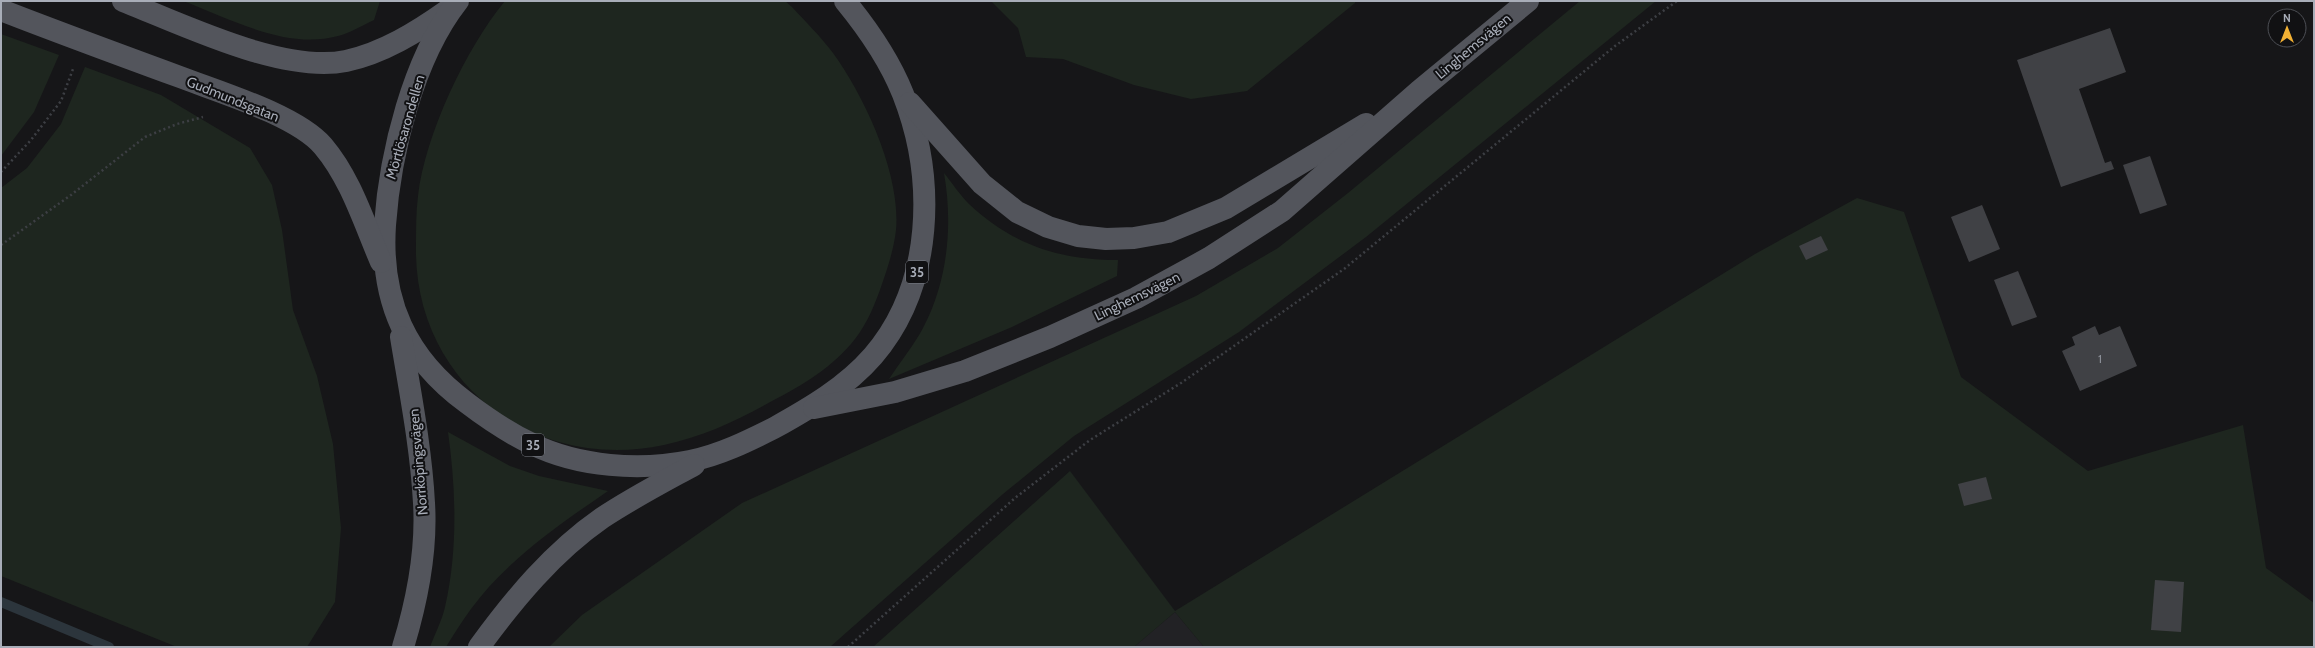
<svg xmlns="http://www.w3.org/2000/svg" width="2315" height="648" viewBox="0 0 2315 648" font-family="Cabin,sans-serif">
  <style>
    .built { fill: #222225 }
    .green { fill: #1e261f }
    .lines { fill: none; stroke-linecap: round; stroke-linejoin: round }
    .stream { stroke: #2c353c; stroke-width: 10 }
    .building { fill: #404145 }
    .path { stroke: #3d3f44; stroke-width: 2.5; stroke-dasharray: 2 3; stroke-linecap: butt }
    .major { stroke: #53555c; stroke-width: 22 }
    .labels { text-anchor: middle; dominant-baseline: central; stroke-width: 4; stroke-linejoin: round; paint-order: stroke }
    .number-label { font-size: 12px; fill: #8e929b }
    .shield { fill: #111113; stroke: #7b7e86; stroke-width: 1 }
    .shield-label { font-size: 13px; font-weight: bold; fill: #a8adb8 }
    .street-label { font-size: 14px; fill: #a8adb8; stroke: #111113 }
  </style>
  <rect width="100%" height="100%" fill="#161618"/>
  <!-- built -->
  <path class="built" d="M 1175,612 L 1204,647 L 1134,647 Z"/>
  <!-- green -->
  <g class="green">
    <path d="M 183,1 L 380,1 L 374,20 C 363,25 350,33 338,36 C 286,50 231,19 183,1 Z"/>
    <path d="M 505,1 L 785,1 L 792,7 C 806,22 821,37 833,53 C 865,97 901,175 896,230 C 894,248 888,267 882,284 C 876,302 867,324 855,339 C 833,367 803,385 772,401 C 739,420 702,437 664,445 C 532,473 413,381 416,245 C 416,229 416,212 418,196 C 425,135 466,48 505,1 Z"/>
    <path d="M 991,1 L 1355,1 L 1355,3 L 1247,91 L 1191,99 L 1134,85 L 1063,59 L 1026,57 L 1018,28 Z"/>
    <path d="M 1580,1 L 1656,1 L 1366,237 L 1239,332 L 1074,436 L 1003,494 L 830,647 L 549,647 L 582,615 L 742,503 L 1196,296 L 1278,248 L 1348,193 Z"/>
    <path d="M 1,34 L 59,55 L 34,112 L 1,156 Z"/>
    <path d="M 85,67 L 161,95 L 250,148 L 272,185 L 282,230 L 293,310 L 317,376 L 333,444 L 341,528 L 335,602 L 307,647 L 177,647 L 1,576 L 1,188 L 27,168 L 61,124 Z"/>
    <path d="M 944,173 C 952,183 960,195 969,204 C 1013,245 1059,260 1118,260 L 1117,276 L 1012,327 L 889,379 C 900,362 914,345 923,328 C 948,281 953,224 944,173 Z"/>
    <path d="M 1857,198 L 1904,212 L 1961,377 L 2088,471 L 2243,425 L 2266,568 L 2314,603 L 2314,647 L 1204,647 L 1175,612 L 1134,647 L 873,647 L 1070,471 L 1175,611 L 1755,254 Z"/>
    <path d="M 448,432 L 510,466 L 539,476 L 608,491 C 560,524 506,561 471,609 C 462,621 454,634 446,647 L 430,647 C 435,634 442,620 445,607 C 458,550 456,489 448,432 Z"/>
  </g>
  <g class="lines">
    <!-- stream -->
    <path class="stream" d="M 1,602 L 109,647"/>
  </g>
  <!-- building -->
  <g class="building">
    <path d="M 2110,28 L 2126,72 L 2079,89 L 2105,163 L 2111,161 L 2114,169 L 2061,187 L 2017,60 Z"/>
    <path d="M 2150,156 L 2167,205 L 2140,214 L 2123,165 Z"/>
    <path d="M 1982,205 L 2000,249 L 1969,262 L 1951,217 Z"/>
    <path d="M 1821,236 L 1828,250 L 1806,260 L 1799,246 Z"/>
    <path d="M 2018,271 L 2037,317 L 2012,326 L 1994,280 Z"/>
    <path d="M 2095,326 L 2099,335 L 2120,326 L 2137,366 L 2080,391 L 2062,351 L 2075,345 L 2072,337 Z"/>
    <path d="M 1986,477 L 1992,499 L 1964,506 L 1958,484 Z"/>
    <path d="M 2155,580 L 2184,582 L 2181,632 L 2151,630 Z"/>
  </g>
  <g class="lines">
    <!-- path -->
    <g class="path">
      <path d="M 1,172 L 31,140 L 61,101 L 73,69"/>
      <path d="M 1,245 L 71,195 L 145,137 L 177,124 L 203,117"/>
      <path d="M 848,647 L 1015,498 L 1090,440 L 1181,383 L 1344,269 L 1615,46 L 1677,1"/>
    </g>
    <!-- major -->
    <g class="major">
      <path d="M 123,1 C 182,24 283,74 346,61 C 383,53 417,32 448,10"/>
      <path d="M 458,1 C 413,58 390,154 385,225 C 380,301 406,358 467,403 C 488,419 509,433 532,444 C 579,467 640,471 690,461 C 720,455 748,441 774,428 C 810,408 846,387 873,356 C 934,285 936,178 903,94 C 889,59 868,29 845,1"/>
      <path d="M 1,10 C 60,33 120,55 180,77 C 219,92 296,115 323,146 C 351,179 364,223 381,262"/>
      <path d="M 910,103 L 982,184 L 1017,212 L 1048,227 L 1078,236 L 1106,239 L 1134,238 L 1168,232 L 1226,208 L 1366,124"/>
      <path d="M 401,337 C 410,392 421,447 424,503 C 427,551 417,601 403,647"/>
      <path d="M 814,408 L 895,392 L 965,371 L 1050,337 L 1136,298 L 1209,258 L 1282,211 L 1419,91 L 1528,1"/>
      <path d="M 479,647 C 514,599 553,552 602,518 C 632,498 663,482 694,465"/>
    </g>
  </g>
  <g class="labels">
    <!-- number labels -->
    <g class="number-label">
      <text x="2100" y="358">1</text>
    </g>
    <!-- shield labels -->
    <g class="shield">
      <rect x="906" y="261" width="22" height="22" rx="3"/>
      <rect x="522" y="434" width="22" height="22" rx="3"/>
    </g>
    <g class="shield-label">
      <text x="917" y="272">35</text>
      <text x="533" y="445">35</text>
    </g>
    <!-- street labels -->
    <g class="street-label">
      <text transform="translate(1473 46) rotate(-40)">Linghemsvägen</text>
      <text transform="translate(233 99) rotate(22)">Gudmundsgatan</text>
      <text transform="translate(405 127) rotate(-74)">Mörtlösarondellen</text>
      <text transform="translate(1137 296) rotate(-26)">Linghemsvägen</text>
      <text transform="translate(418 462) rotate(-95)">Norrköpingsvägen</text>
    </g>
  </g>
  <!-- border -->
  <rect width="2315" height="648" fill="none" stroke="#a8adb8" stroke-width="4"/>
  <!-- north arrow -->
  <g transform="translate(2287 28)"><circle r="19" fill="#111113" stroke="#4d4f55"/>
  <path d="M0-3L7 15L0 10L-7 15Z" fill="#f2b134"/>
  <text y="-6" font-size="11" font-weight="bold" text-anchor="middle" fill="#a8adb8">N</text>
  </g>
</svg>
